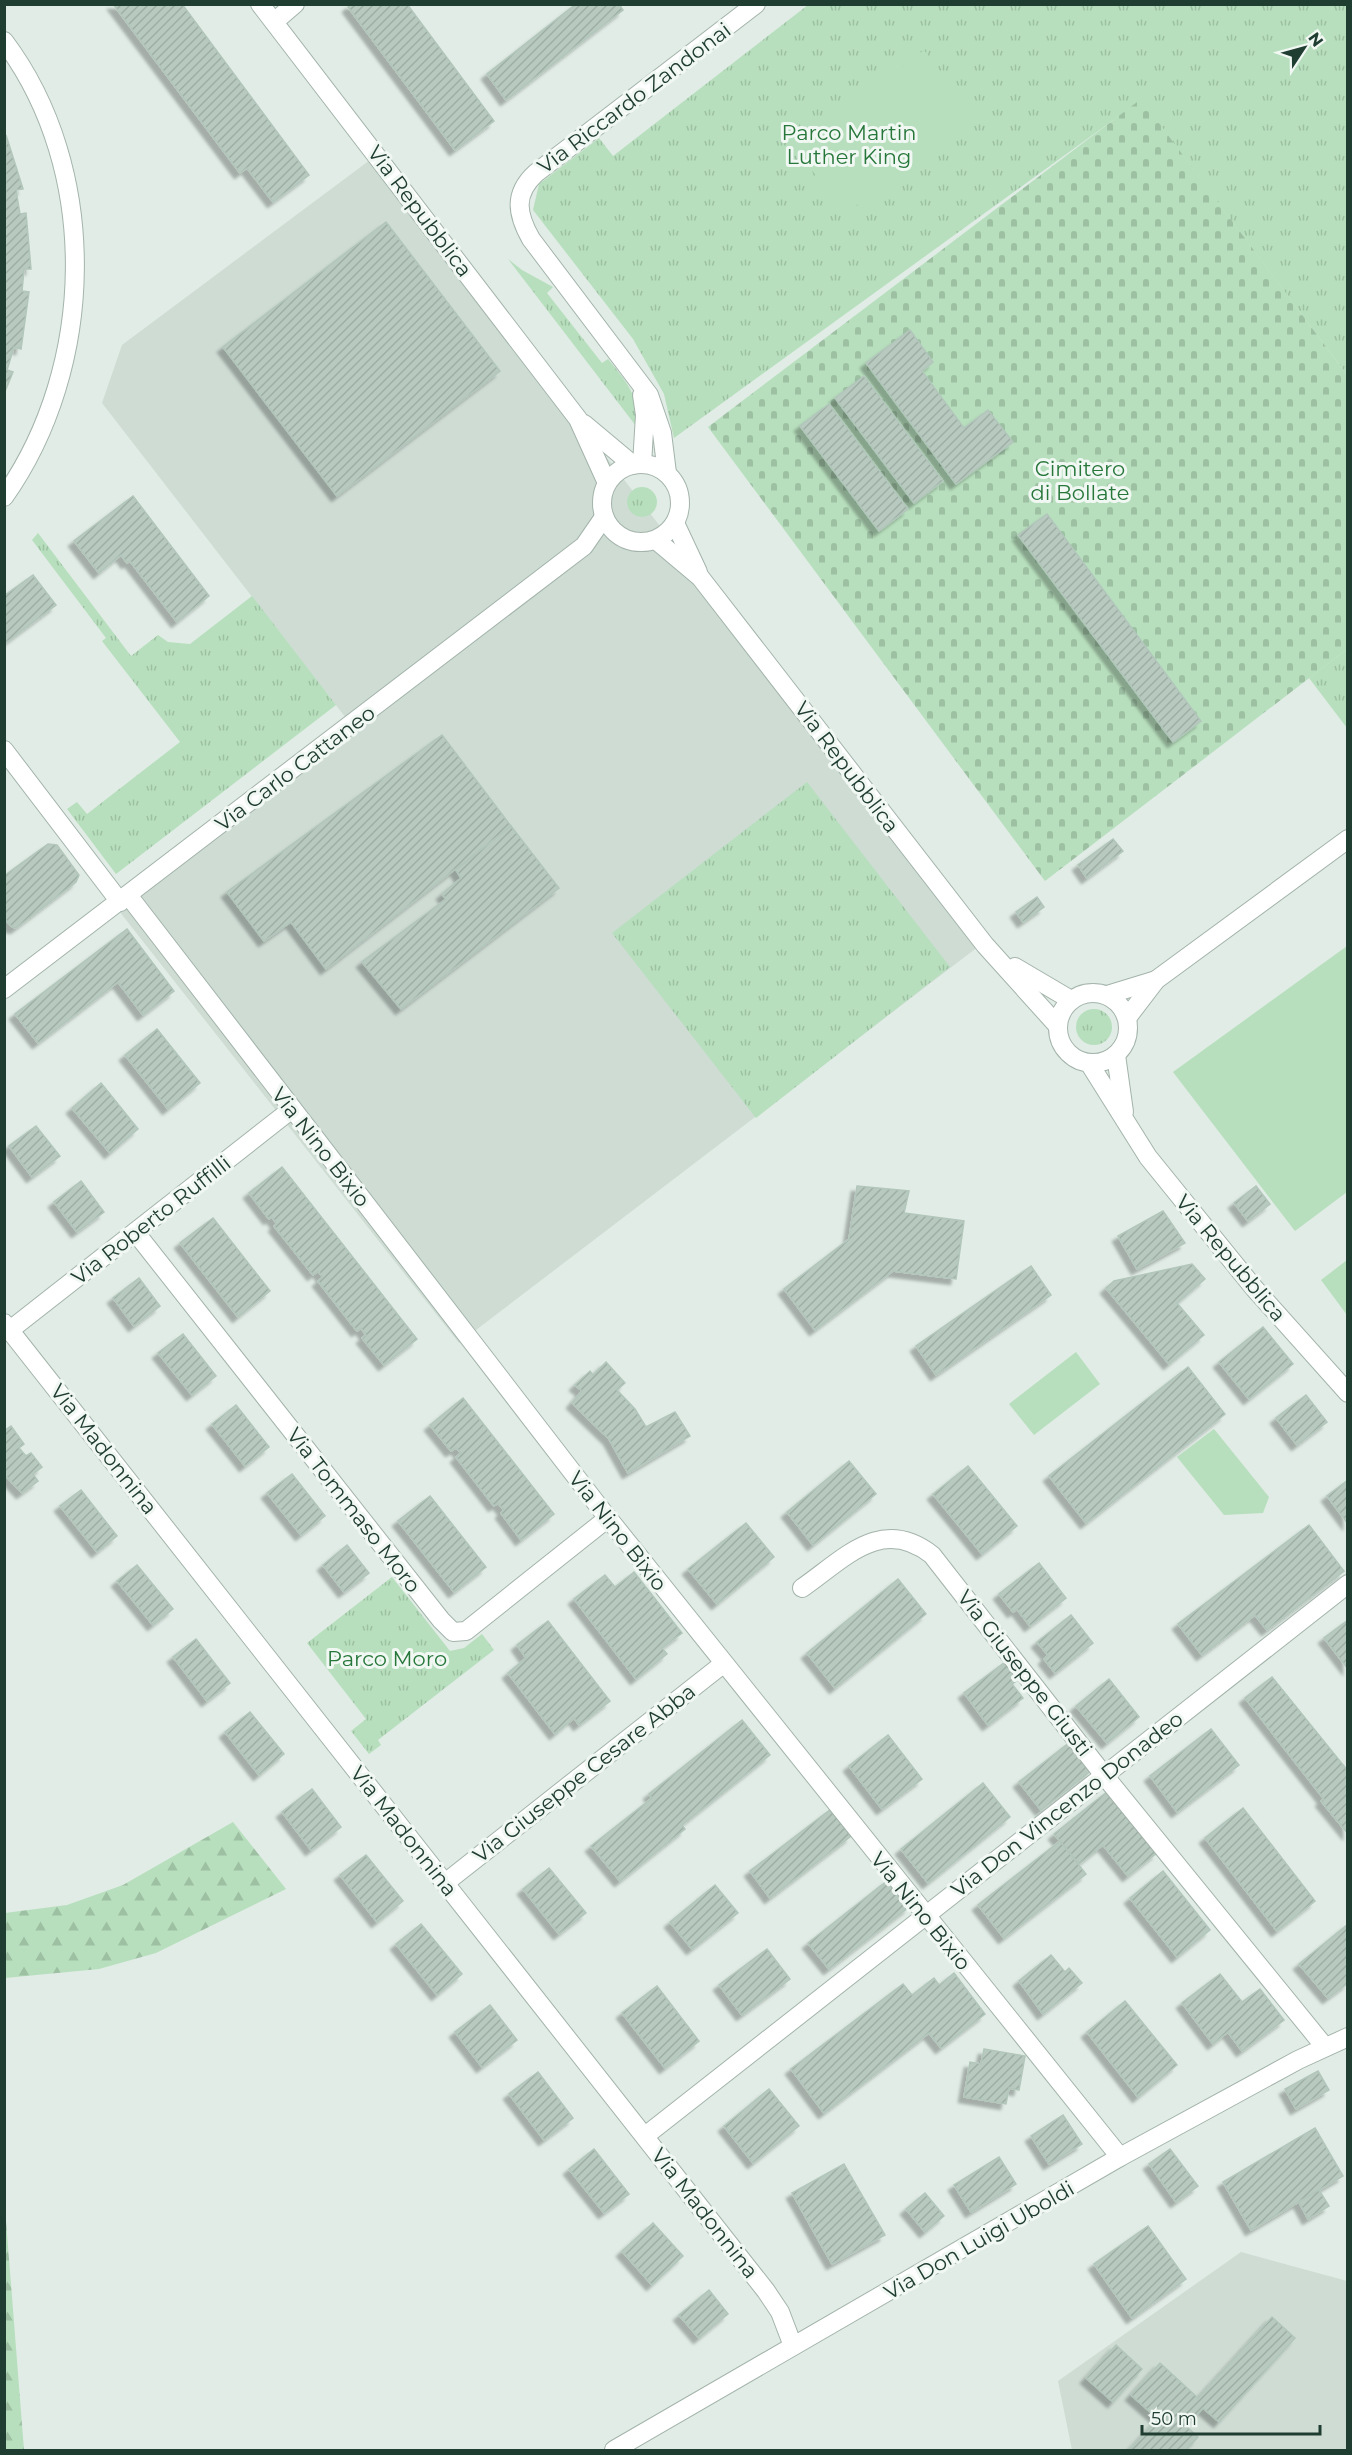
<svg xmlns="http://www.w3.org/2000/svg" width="1352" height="2455" viewBox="0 0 1352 2455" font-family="Montserrat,sans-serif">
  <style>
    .built { fill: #cedcd4 }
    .grass { fill: url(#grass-tufts) }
    .forest { fill: url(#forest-firs) }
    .cemetery { fill: url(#cemetery-stones) }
    .pitch { fill: #b7dfbd }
    .building { fill: url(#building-hatch); stroke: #b2c6bb; stroke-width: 1.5; filter: url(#shadow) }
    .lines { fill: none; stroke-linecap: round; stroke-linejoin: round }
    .street-casing { stroke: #a3b4ab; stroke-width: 20 }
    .street { stroke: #fff; stroke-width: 18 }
    .labels { text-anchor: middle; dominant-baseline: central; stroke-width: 6; stroke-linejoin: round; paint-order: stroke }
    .street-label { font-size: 21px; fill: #203d31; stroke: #f1f8f3 }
    .park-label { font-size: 21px; fill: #27773b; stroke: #f1f8f3 }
  </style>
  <defs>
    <pattern id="grass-tufts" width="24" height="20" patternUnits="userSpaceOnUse" patternTransform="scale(1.5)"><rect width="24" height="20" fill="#b7dfbd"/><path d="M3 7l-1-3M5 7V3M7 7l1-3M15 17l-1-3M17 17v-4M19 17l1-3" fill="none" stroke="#9dc0a3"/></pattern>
    <pattern id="forest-firs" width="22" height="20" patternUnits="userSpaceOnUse" patternTransform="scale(1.5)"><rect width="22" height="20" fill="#b7dfbd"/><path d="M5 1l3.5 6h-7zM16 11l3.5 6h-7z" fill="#9dc0a3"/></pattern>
    <pattern id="cemetery-stones" width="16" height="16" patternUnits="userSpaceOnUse" patternTransform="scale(1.5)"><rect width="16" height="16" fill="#b7dfbd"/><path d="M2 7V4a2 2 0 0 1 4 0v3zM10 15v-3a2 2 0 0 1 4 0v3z" fill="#9dc0a3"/></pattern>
    <pattern id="building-hatch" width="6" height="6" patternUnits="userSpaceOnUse" patternTransform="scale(1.5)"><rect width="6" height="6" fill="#b8cac0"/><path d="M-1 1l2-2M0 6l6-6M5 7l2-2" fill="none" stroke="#9eaea5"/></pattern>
    <filter id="shadow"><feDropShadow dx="-5.5" dy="5.5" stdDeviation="1.5" flood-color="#0004"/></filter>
  </defs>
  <rect width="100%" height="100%" fill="#e0ece5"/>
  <!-- built -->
  <g class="built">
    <path d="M 374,157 L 983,943 L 459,1343 L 112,902 L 349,722 L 102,403 L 122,345 Z"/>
    <path d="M 1241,2252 L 1347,2281 L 1347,2450 L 1072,2450 L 1058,2381 Z"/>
  </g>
  <!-- grass -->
  <g class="grass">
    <path d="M 808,5 L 1347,5 L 1347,375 L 1141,100 L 674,438 L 664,394 L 633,339 L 533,210 L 539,184 L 599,138 L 613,156 Z"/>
    <path d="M 508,259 L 522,270 L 553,287 L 547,293 L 602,363 L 608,359 C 628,384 638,393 636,426 Z"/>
    <circle cx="642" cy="502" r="15"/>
    <path d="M 38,533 L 131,656 L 158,635 L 168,642 L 190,644 L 252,596 L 336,705 L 116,874 L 67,809 L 77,802 L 87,814 L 180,742 L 102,641 L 106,638 L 32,540 Z"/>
    <path d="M 1347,649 L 1347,728 L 1309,678 Z"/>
    <path d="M 807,782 L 950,967 L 756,1118 L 612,933 Z"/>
    <circle cx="1094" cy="1027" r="18"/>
    <path d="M 392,1577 L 450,1651 L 464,1648 L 482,1634 L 494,1650 L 378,1740 L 381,1745 L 369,1754 L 351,1731 L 366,1719 L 307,1643 Z"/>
  </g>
  <!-- forest -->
  <g class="forest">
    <path d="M 233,1822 L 286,1889 L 156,1953 L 99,1969 L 5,1978 L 5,1913 L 67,1905 L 123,1885 Z"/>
    <path d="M 5,2208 L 24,2450 L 5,2450 Z"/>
  </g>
  <!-- cemetery -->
  <path class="cemetery" d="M 1141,99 L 1347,375 L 1347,649 L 1045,881 L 708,427 Z"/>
  <!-- pitch -->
  <g class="pitch">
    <path d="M 924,50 L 974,116 L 845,214 L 795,148 Z"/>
    <path d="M 1347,946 L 1347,1192 L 1295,1231 L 1173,1072 Z"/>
    <path d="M 1347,1260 L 1347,1315 L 1321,1280 Z"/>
    <path d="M 1076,1352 L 1100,1384 L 1034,1435 L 1009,1404 Z"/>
    <path d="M 1214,1429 L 1269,1497 L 1263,1513 L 1224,1515 L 1177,1457 Z"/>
  </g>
  <!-- building -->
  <g class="building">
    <path d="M 113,4 L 182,4 L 309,175 L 273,202 L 247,168 L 240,173 Z"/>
    <path d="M 351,4 L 407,4 L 494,121 L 455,150 L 348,7 Z"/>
    <path d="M 576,4 L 619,4 L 623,10 L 506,100 L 487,74 Z"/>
    <path d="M 6,135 L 23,189 L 16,190 L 20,214 L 26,213 L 31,269 L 24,269 L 22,291 L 29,292 L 21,349 L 14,347 L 7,370 L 13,372 L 4,394 Z"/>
    <path d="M 386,222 L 500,371 L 337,496 L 223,347 Z"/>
    <path d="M 910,330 L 933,362 L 922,371 L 964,428 L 988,410 L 1013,442 L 956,484 L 866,363 Z"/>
    <path d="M 864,376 L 943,481 L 914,503 L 835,398 Z"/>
    <path d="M 829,404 L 908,509 L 879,531 L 800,426 Z"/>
    <path d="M 133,496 L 209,596 L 177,622 L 130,561 L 127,563 L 121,555 L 99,573 L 74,541 Z"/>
    <path d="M 1047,514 L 1201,721 L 1173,742 L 1018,535 Z"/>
    <path d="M 33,575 L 56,605 L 4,644 L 4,596 Z"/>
    <path d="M 442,735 L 511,826 L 326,969 L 291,922 L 264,941 L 227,892 Z"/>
    <path d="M 511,826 L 559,888 L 401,1009 L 362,962 L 446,899 L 442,894 L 461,878 L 456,870 Z"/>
    <path d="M 1113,839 L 1123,851 L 1087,878 L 1078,865 Z"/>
    <path d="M 48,844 L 57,845 L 79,875 L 76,882 L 16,928 L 12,927 L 4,918 L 4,876 Z"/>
    <path d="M 1037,897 L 1044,907 L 1023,922 L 1016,912 Z"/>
    <path d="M 127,929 L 174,991 L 143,1015 L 118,982 L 38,1043 L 15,1014 Z"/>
    <path d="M 157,1029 L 200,1083 L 168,1109 L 125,1055 Z"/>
    <path d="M 101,1083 L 138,1129 L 110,1153 L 72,1108 Z"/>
    <path d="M 36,1126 L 60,1156 L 32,1177 L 9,1146 Z"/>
    <path d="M 282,1167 L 417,1339 L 384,1365 L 362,1338 L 366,1335 L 361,1328 L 357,1331 L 318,1281 L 323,1277 L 318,1271 L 313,1275 L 274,1226 L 277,1224 L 272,1217 L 269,1219 L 249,1193 Z"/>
    <path d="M 81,1181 L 104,1212 L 77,1232 L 54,1202 Z"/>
    <path d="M 857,1186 L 909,1191 L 904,1213 L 964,1221 L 956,1279 L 893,1271 L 815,1330 L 784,1289 L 849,1239 Z"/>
    <path d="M 1256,1186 L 1270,1204 L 1248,1221 L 1234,1203 Z"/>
    <path d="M 1163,1211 L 1185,1243 L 1137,1269 L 1118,1236 Z"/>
    <path d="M 213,1218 L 270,1291 L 238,1317 L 180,1243 Z"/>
    <path d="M 1192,1264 L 1205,1279 L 1177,1303 L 1204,1335 L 1169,1364 L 1106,1288 L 1114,1281 Z"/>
    <path d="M 1031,1266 L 1051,1295 L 936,1375 L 916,1346 Z"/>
    <path d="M 139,1278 L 160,1306 L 134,1326 L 113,1298 Z"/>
    <path d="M 1263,1327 L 1293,1364 L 1249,1399 L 1219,1362 Z"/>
    <path d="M 183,1334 L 216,1376 L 192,1395 L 158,1353 Z"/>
    <path d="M 606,1362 L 625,1383 L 617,1390 L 635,1409 L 646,1427 L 675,1412 L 690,1436 L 628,1473 L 609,1439 L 572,1403 L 582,1391 L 575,1385 L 590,1371 L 593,1375 Z"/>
    <path d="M 1188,1367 L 1225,1414 L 1086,1523 L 1049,1476 Z"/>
    <path d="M 1306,1395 L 1327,1422 L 1297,1445 L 1276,1418 Z"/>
    <path d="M 463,1398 L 554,1514 L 521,1540 L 501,1513 L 504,1510 L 498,1503 L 494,1506 L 456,1457 L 461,1453 L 456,1448 L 451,1451 L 430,1425 Z"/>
    <path d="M 236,1405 L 269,1447 L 245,1466 L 212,1424 Z"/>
    <path d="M 11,1426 L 24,1444 L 19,1448 L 26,1456 L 31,1453 L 42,1467 L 33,1474 L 38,1481 L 22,1493 L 4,1474 L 4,1431 Z"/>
    <path d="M 849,1461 L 876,1494 L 813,1545 L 787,1512 Z"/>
    <path d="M 968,1466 L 1017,1526 L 982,1554 L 933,1494 Z"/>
    <path d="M 292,1474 L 325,1516 L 301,1535 L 267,1493 Z"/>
    <path d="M 1348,1480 L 1348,1524 L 1327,1496 Z"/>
    <path d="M 81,1490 L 117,1536 L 97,1552 L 60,1506 Z"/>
    <path d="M 430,1496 L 486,1567 L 454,1592 L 398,1521 Z"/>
    <path d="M 746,1523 L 774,1557 L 717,1604 L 688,1569 Z"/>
    <path d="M 1309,1525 L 1344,1571 L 1267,1630 L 1255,1615 L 1202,1655 L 1178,1624 Z"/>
    <path d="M 347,1545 L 369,1573 L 344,1592 L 323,1565 Z"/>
    <path d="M 1039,1563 L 1066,1598 L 1030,1626 L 1017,1609 L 1013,1612 L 999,1594 Z"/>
    <path d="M 137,1565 L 173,1609 L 153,1625 L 117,1581 Z"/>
    <path d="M 634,1572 L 682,1633 L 662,1648 L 667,1654 L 636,1679 L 574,1599 L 605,1575 L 615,1587 Z"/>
    <path d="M 898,1579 L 926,1614 L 835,1688 L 807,1653 Z"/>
    <path d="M 1071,1615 L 1093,1643 L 1055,1673 L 1044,1659 L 1048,1655 L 1037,1642 Z"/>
    <path d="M 1348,1620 L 1348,1669 L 1324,1638 Z"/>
    <path d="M 548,1621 L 610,1701 L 579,1725 L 574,1718 L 555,1734 L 508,1673 L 526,1658 L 517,1645 Z"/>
    <path d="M 196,1639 L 230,1683 L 207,1701 L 173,1657 Z"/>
    <path d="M 1005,1662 L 1018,1680 L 1012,1684 L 1023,1698 L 988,1725 L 964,1693 Z"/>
    <path d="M 1272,1677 L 1348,1771 L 1348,1834 L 1321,1801 L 1324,1799 L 1245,1698 Z"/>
    <path d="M 1109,1679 L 1139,1717 L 1107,1743 L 1076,1706 Z"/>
    <path d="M 250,1712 L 284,1754 L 259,1775 L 225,1732 Z"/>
    <path d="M 742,1720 L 770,1755 L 682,1825 L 685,1829 L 620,1881 L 591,1846 L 652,1798 L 649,1794 Z"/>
    <path d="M 1211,1729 L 1239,1765 L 1177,1812 L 1150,1776 Z"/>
    <path d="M 888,1735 L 922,1779 L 882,1809 L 849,1766 Z"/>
    <path d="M 1070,1742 L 1092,1770 L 1041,1810 L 1019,1782 Z"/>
    <path d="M 983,1783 L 1010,1817 L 928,1883 L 901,1849 Z"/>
    <path d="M 312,1789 L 341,1827 L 311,1850 L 282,1812 Z"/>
    <path d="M 1108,1791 L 1157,1853 L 1128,1876 L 1103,1845 L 1079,1864 L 1054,1834 Z"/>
    <path d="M 1243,1808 L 1315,1901 L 1277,1931 L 1205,1838 Z"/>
    <path d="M 831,1809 L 851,1836 L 770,1898 L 750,1871 Z"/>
    <path d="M 1060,1841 L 1086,1874 L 1004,1938 L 978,1905 Z"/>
    <path d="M 366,1855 L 403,1901 L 377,1922 L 340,1875 Z"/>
    <path d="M 549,1868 L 586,1913 L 559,1934 L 523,1889 Z"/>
    <path d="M 1163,1871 L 1210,1930 L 1177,1957 L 1130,1898 Z"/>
    <path d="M 888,1880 L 909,1907 L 829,1969 L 808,1943 Z"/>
    <path d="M 715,1885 L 738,1913 L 692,1949 L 670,1922 Z"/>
    <path d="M 421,1924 L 462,1974 L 437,1995 L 396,1944 Z"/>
    <path d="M 1348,1924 L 1348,1983 L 1328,1998 L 1299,1964 Z"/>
    <path d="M 767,1949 L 790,1979 L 742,2015 L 719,1985 Z"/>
    <path d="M 1051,1955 L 1065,1972 L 1069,1968 L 1082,1983 L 1043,2014 L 1019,1981 Z"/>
    <path d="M 954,1973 L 985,2014 L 941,2048 L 929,2033 L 824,2113 L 791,2069 L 903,1984 L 912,1995 L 934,1978 L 939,1985 Z"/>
    <path d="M 1220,1974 L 1242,2002 L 1260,1989 L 1284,2020 L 1242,2051 L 1228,2032 L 1213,2044 L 1182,2003 Z"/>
    <path d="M 657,1986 L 699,2041 L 665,2068 L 622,2013 Z"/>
    <path d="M 1125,2001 L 1177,2065 L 1138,2097 L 1087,2032 Z"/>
    <path d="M 490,2005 L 517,2040 L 482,2067 L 455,2032 Z"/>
    <path d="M 984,2049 L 1025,2056 L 1019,2090 L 1009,2088 L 1006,2104 L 964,2097 L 970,2062 L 981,2064 Z"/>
    <path d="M 1318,2071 L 1329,2090 L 1296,2109 L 1285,2089 Z"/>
    <path d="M 538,2072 L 573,2118 L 544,2140 L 509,2094 Z"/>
    <path d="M 769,2089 L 799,2126 L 753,2163 L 724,2126 Z"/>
    <path d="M 1063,2115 L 1082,2144 L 1049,2164 L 1031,2136 Z"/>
    <path d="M 1315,2128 L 1343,2176 L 1251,2230 L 1223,2182 Z"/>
    <path d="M 594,2149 L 629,2194 L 604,2213 L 569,2169 Z"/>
    <path d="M 1170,2149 L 1198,2186 L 1176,2202 L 1149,2164 Z"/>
    <path d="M 999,2157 L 1016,2184 L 971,2212 L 954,2185 Z"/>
    <path d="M 844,2164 L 885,2235 L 832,2264 L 792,2193 Z"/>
    <path d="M 1319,2190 L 1329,2206 L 1308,2219 L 1299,2202 Z"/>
    <path d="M 925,2193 L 944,2216 L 925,2232 L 906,2209 Z"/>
    <path d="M 653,2223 L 683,2256 L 652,2285 L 622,2251 Z"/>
    <path d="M 1148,2226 L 1186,2279 L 1132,2318 L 1094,2264 Z"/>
    <path d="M 709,2290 L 728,2314 L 699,2338 L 679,2315 Z"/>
    <path d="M 1272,2317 L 1295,2338 L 1219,2422 L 1203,2408 L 1186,2426 L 1198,2437 L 1186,2450 L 1129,2450 L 1158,2419 L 1131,2395 L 1160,2363 L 1198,2398 Z"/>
    <path d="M 1116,2345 L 1142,2369 L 1113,2402 L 1086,2378 Z"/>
  </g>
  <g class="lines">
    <!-- street casing -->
    <g class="street-casing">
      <g id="street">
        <path d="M 260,4 L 578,419 L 607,483"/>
        <path d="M 274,22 L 295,4"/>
        <path d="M 4,41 C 101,170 96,367 4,497"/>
        <path d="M 642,395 L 645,415 L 642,464"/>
        <path d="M 584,424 L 633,465"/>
        <circle cx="641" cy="503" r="39"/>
        <path d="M 667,473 L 662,433 L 649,395 L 531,239 C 517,214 513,194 536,173 L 756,4"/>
        <path d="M 675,523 L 698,572"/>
        <path d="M 656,540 L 700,577 L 985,945 L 1057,1025"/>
        <path d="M 4,750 L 120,902"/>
        <path d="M 128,895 L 600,1508 L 1120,2157"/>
        <path d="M 1015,967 L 1071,1000"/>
        <path d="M 4,989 L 584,546 L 604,517"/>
        <circle cx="1093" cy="1028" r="35"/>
        <path d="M 1107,995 L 1156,980"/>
        <path d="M 1127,1018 L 1156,980 L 1348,839"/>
        <path d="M 1116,1055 L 1124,1112"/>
        <path d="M 1089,1063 L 1148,1157 L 1254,1288 L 1348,1393"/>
        <path d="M 136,1233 L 441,1620 L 453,1632 L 466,1631 L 608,1518"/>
        <path d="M 4,1323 L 766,2291 L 780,2312 L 793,2346"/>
        <path d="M 10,1330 L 292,1109"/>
        <path d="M 802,1588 C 844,1559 881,1515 932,1555 L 1103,1774 L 1325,2047"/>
        <path d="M 445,1883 L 723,1664"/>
        <path d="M 645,2136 L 1348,1584"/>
        <path d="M 614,2450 L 1120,2157 L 1298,2060 L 1348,2037"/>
      </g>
    </g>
    <!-- street -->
    <use href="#street" class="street"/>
  </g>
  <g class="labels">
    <!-- street labels -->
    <g class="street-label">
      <text transform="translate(634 98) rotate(-37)">Via Riccardo Zandonai</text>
      <text transform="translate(420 211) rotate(53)">Via Repubblica</text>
      <text transform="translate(847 767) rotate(53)">Via Repubblica</text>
      <text transform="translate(295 768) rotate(-37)">Via Carlo Cattaneo</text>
      <text transform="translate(321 1147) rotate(52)">Via Nino Bixio</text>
      <text transform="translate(151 1220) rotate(-38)">Via Roberto Ruffilli</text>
      <text transform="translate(1231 1258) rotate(50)">Via Repubblica</text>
      <text transform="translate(104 1449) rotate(52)">Via Madonnina</text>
      <text transform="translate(354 1510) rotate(52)">Via Tommaso Moro</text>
      <text transform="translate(618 1531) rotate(52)">Via Nino Bixio</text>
      <text transform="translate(1025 1673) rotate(52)">Via Giuseppe Giusti</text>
      <text transform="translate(584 1773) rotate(-38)">Via Giuseppe Cesare Abba</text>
      <text transform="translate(1067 1804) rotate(-38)">Via Don Vincenzo Donadeo</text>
      <text transform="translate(404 1831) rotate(52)">Via Madonnina</text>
      <text transform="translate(921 1911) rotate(51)">Via Nino Bixio</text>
      <text transform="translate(705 2213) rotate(52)">Via Madonnina</text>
      <text transform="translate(979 2240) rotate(-30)">Via Don Luigi Uboldi</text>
    </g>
    <!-- park labels -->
    <g class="park-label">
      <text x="849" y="132">Parco Martin<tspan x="849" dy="24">Luther King</tspan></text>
      <text x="1080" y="468">Cimitero<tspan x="1080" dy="24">di Bollate</tspan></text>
      <text x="387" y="1658">Parco Moro</text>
    </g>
  </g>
  <!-- border -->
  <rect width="1352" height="2455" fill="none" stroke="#203d31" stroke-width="12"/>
  <!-- north arrow -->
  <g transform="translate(1304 48) rotate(54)" stroke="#f1f8f3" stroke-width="4.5" paint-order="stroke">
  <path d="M0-4.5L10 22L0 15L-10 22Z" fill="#203d31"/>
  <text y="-9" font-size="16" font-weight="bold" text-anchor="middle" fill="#203d31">N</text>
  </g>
  <!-- scale -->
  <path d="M1142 2425v9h178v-9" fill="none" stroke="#203d31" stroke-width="3"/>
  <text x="1151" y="2425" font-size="18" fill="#203d31" stroke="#f1f8f3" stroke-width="4.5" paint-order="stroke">50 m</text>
</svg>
